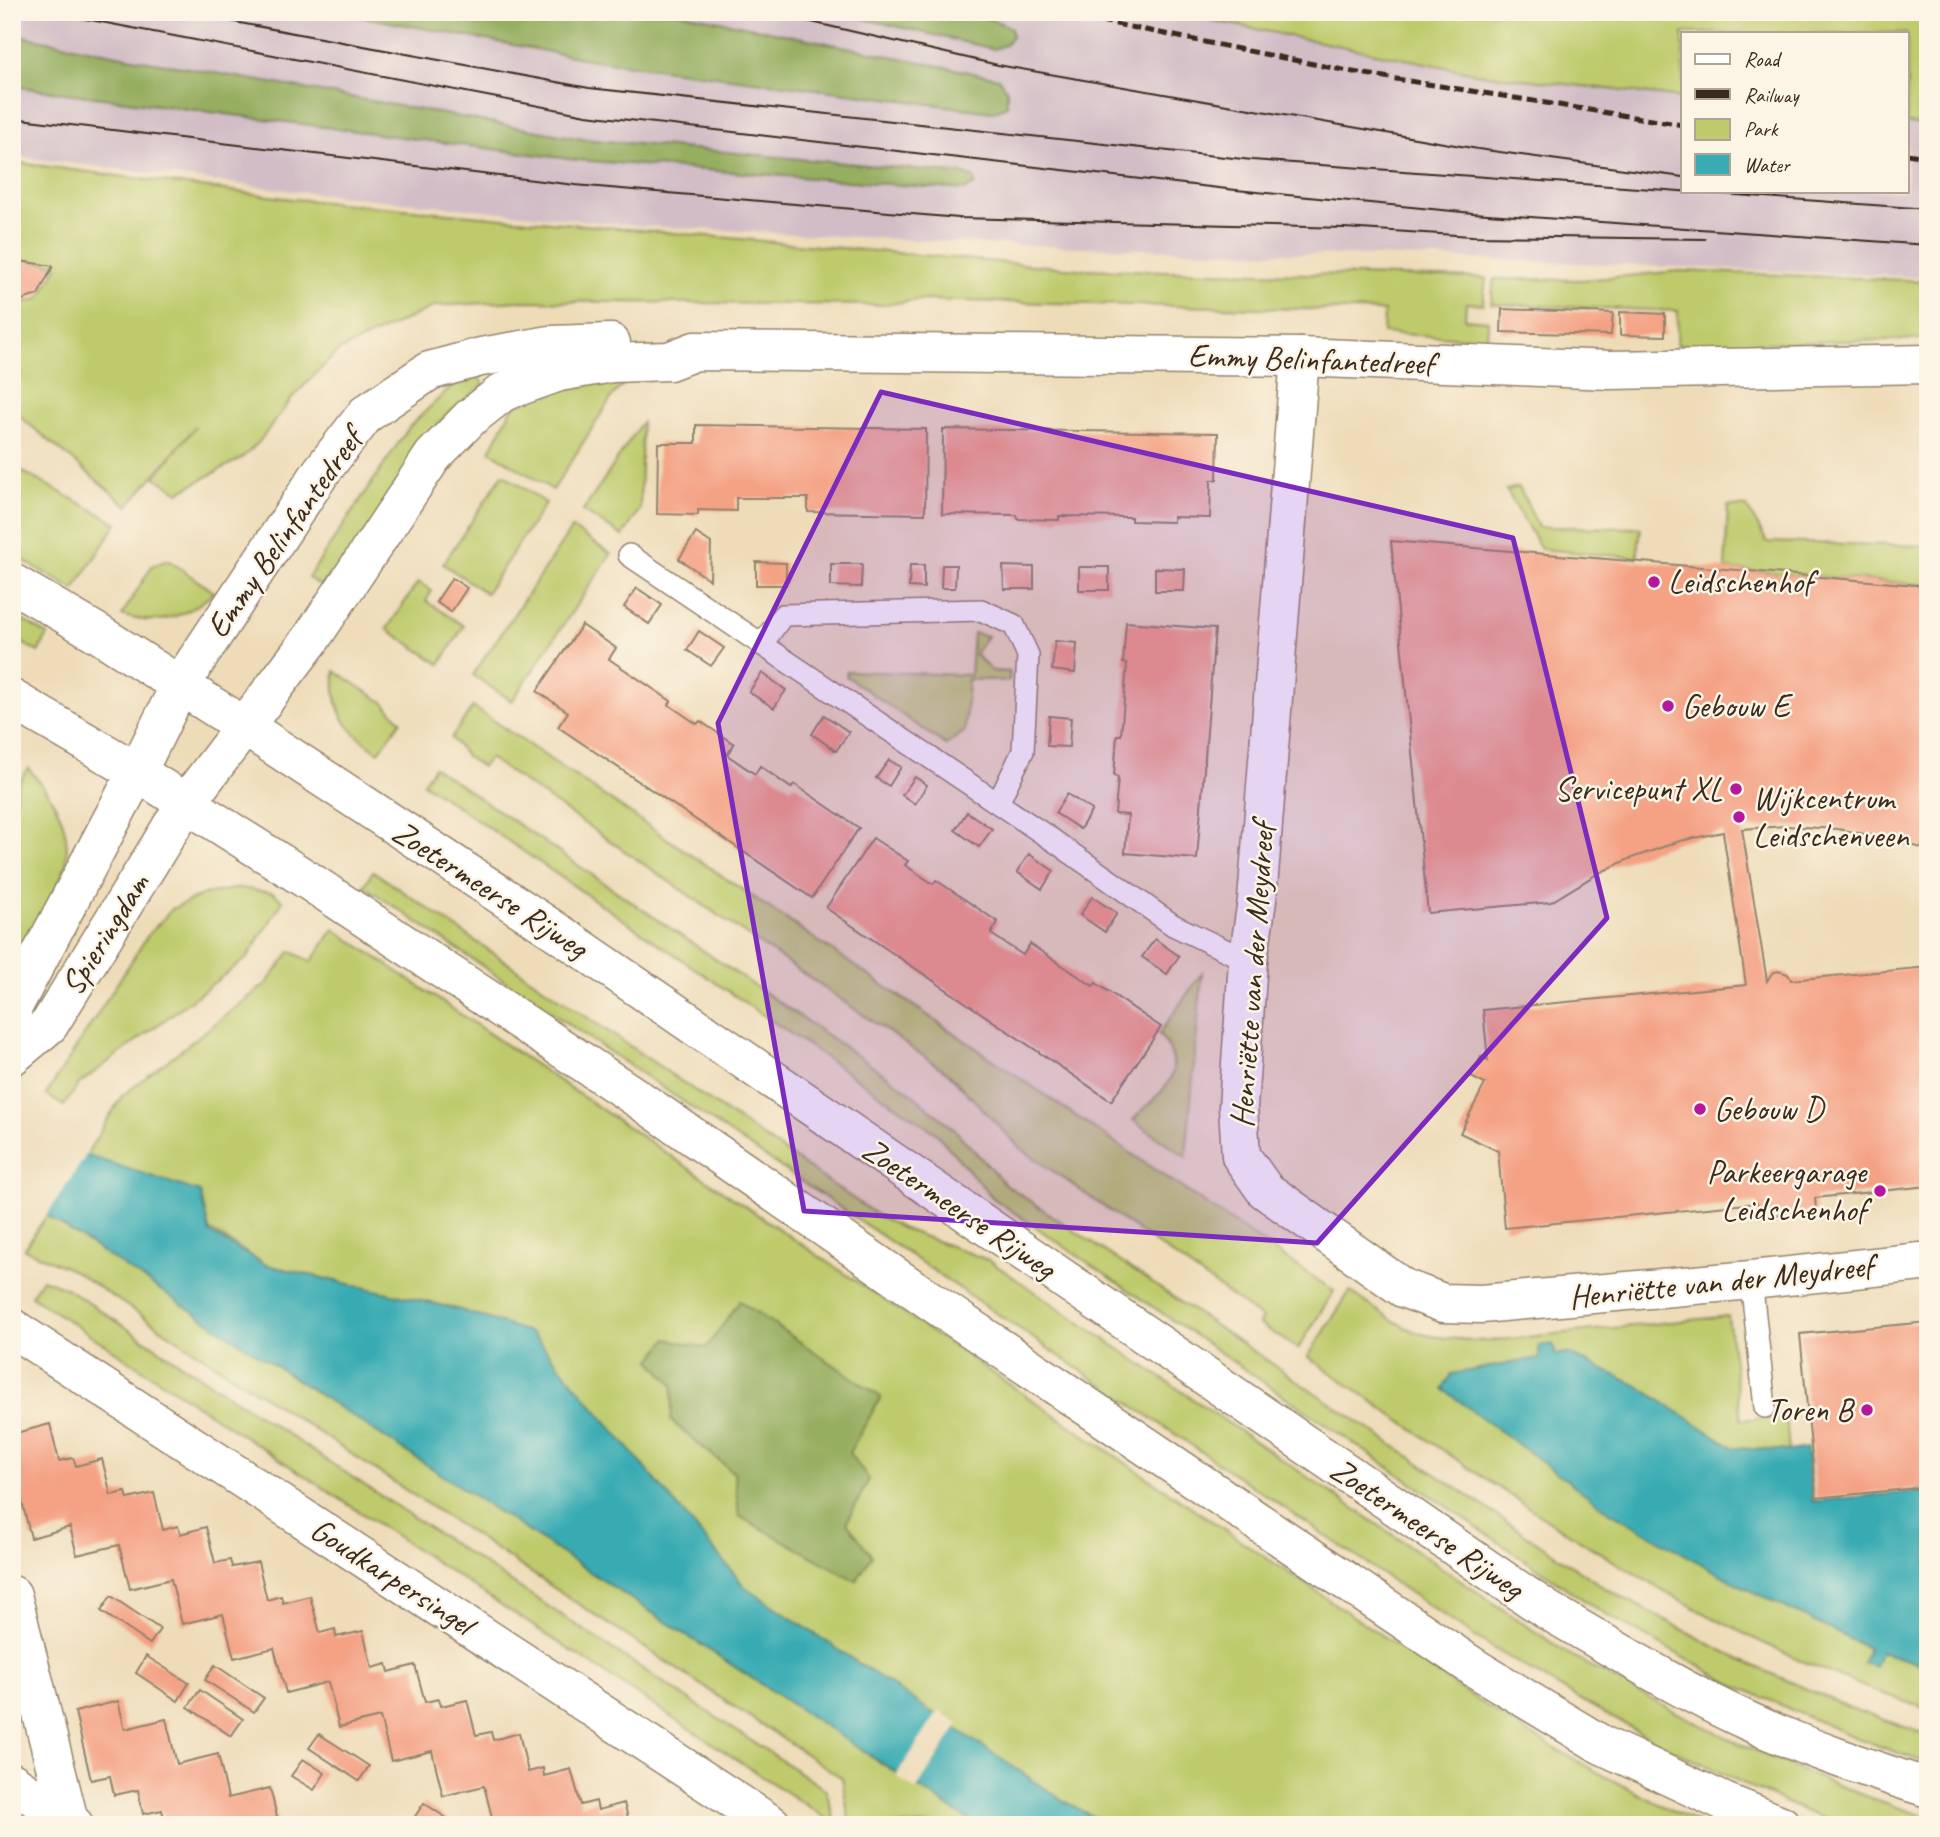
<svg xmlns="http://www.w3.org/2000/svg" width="1940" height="1837" viewBox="0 0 1940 1837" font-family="Caveat,sans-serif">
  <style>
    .industrial { fill: #d2bdc6 }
    .green { fill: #beca6c; stroke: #7c7a45; stroke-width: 2 }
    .forest { fill: #96ae60; stroke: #686c3f; stroke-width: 2 }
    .water { fill: #39abb2; stroke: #3a6a68; stroke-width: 2 }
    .pier { fill: #eedcb9 }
    .building { fill: #f4a184 }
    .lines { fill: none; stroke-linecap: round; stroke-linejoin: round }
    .service-casing { stroke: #94836c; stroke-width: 24 }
    .minor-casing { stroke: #94836c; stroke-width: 41 }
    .secondary-casing { stroke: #94836c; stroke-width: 41 }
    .service { stroke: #fff; stroke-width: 21 }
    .minor { stroke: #fff; stroke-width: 38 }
    .secondary { stroke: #fff; stroke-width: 38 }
    .tram { stroke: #3b2a1e; stroke-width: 2 }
    .rail { stroke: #3b2a1e; stroke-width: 5; stroke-dasharray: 10 5; stroke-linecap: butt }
    .marked { fill: #7b2cbf; fill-opacity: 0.2; stroke: #7b2cbf; stroke-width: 5; stroke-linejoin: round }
    .poi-dot { fill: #b5179e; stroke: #fcf5e5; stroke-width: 2.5 }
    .labels { text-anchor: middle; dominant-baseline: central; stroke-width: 5; stroke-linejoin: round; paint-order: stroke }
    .street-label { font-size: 33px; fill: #3b2a1e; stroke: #fcf5e5 }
    .poi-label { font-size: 33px; fill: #3b2a1e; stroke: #fcf5e5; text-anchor: start }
  </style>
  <rect width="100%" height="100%" fill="#fcf5e5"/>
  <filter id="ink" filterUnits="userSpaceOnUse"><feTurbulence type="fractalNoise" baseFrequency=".0143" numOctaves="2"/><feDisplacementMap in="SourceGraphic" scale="14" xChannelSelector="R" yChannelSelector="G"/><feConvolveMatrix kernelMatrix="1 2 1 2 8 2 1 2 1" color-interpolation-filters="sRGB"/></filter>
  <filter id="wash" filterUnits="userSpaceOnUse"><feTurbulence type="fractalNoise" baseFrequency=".00686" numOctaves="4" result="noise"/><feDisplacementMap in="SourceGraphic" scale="28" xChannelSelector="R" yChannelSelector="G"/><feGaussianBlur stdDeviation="1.57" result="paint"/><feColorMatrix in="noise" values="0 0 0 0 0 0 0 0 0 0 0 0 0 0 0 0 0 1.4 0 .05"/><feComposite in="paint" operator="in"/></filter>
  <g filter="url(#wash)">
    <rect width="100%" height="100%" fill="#eedcb9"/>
    <!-- industrial -->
    <path class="industrial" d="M 12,12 L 1170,12 L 1481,74 L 1683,98 L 1683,191 L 1907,191 L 1907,123 L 1928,125 L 1928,277 L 1471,259 L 1013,245 L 641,226 L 294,191 L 12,156 Z"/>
    <!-- green -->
    <g class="green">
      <path d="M 1170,12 L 1928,12 L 1928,125 L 1907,123 L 1907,33 L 1683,33 L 1683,98 L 1481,74 Z"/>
      <path d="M 12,162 L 292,199 L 1077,269 L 1486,278 L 1483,304 L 1466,303 L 1465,319 L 1488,321 L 1487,339 L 1383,333 L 1384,311 L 919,300 L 881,305 L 520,301 L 435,306 L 338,351 L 293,397 L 258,443 L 242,458 L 179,492 L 155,477 L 196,426 L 128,506 L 12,410 L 12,348 L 19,335 L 15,314 L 22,303 L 39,299 L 58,265 L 12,258 Z"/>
      <path d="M 1679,271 L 1928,281 L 1928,339 L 1677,345 L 1678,311 L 1491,304 L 1494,279 L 1583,280 Z"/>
      <path d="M 636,372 L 614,394 L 553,490 L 490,451 L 512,408 L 532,396 Z"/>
      <path d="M 477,374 L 484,385 L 444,417 L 329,591 L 308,578 L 410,426 L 452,386 Z"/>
      <path d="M 642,422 L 640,509 L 623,536 L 583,511 Z"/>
      <path d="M 12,466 L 117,523 L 74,590 L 12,554 Z"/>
      <path d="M 503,474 L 546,503 L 486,593 L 443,564 Z"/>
      <path d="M 1519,487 L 1538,527 L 1641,528 L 1637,558 L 1541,549 L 1506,490 Z"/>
      <path d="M 1728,506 L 1747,507 L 1767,542 L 1928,546 L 1928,585 L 1725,569 Z"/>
      <path d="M 572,528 L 611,554 L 512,701 L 473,675 Z"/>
      <path d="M 168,560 L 214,592 C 187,617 157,628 122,615 L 152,566 Z"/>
      <path d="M 418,582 L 432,591 L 426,601 L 464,626 L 440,664 L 387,629 Z"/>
      <path d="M 12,614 L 48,635 L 38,652 L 12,637 Z"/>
      <path d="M 973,633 L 987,636 L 975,654 L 992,671 L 1010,672 L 1009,681 L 968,679 L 965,731 L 946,745 L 846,676 L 847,671 L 970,675 Z"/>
      <path d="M 335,671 L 383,702 L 401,721 L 379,752 C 345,730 332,712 335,671 Z"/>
      <path d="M 473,707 L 1334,1291 L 1298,1349 L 1259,1324 L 1262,1318 L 1019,1147 L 948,1073 L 489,758 L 482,767 L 467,757 L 451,738 Z"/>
      <path d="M 434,767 L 906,1089 L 954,1129 L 1005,1184 L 1605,1588 L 1738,1659 L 1855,1710 L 1928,1735 L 1928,1764 L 1852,1736 L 1730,1683 L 1597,1609 L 993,1198 L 936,1133 L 423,783 Z"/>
      <path d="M 28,768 C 55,800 71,822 66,866 L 12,989 L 12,824 L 18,784 Z"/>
      <path d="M 373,871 L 880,1217 L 901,1228 L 988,1260 L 1567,1653 C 1681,1718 1801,1778 1928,1817 L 1928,1825 C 1906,1825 1862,1829 1843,1824 C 1811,1816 1779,1799 1749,1786 C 1653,1743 1563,1692 1474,1636 L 364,886 Z"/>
      <path d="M 240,888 L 273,893 L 283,901 L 247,958 L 79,1084 L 64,1106 L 46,1095 L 148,935 L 172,909 L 204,894 Z"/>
      <path d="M 334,929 L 1507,1720 C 1571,1759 1635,1794 1703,1825 L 1108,1825 L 1064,1801 L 745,1587 L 532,1333 L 457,1309 L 267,1265 L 86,1155 L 122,1096 L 266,984 L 291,951 L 311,962 Z"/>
      <path d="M 1202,973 L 1186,1157 L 1133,1120 C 1160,1090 1193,1075 1159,1034 Z"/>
      <path d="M 47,1215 L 976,1825 L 850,1825 L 842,1778 L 74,1271 L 24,1249 Z"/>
      <path d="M 42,1279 L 66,1288 L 826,1790 L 836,1825 L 31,1296 Z"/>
      <path d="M 1350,1291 C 1372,1306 1396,1326 1422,1334 C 1444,1339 1466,1340 1488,1341 L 1728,1316 L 1741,1420 L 1786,1416 L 1789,1451 L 1734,1448 L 1636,1385 L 1567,1353 L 1452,1374 L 1607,1510 L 1732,1581 L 1868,1648 L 1863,1662 L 1880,1652 L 1928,1666 L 1928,1709 C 1701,1638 1502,1490 1308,1357 Z"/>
    </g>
    <!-- forest -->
    <g class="forest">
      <path d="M 336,12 L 676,12 L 998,78 L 1007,90 L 1007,106 L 992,112 L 593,60 Z"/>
      <path d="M 835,12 C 887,12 966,3 1011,28 L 1012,36 L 1005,45 L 994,49 Z"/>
      <path d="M 12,34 L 143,60 L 583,139 L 965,174 L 974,178 L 975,185 L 965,190 L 577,160 L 12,86 Z"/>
      <path d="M 740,1301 L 881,1397 L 849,1453 L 869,1479 L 847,1522 L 872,1556 L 856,1581 L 739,1516 L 734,1473 L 671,1421 L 673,1385 L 651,1360 L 667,1339 L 706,1348 Z"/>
    </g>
    <!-- water -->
    <g class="water">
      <path d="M 12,1111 L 86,1155 L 200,1192 L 210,1233 L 266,1265 L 457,1309 L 532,1333 L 745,1587 L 1064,1801 L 1108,1825 L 976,1825 L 12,1193 Z"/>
      <path d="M 1553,1344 L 1556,1355 L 1567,1353 L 1636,1385 L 1734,1448 L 1789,1451 L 1807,1448 L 1813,1501 L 1928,1490 L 1928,1666 L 1880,1652 L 1875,1667 L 1863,1663 L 1868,1648 L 1732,1581 L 1607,1510 L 1443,1389 L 1452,1374 L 1539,1358 L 1539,1346 Z"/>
    </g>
    <!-- pier -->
    <g class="pier">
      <path d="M 12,1108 L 88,1152 L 45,1218 L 12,1197 Z"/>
      <path d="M 939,1711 L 959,1724 L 916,1790 L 896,1776 Z"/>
    </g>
    <g id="blocks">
      <!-- building -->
      <g class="building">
        <path d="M 12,260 L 53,266 L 38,295 L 22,300 L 12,307 Z"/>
        <path d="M 1502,309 L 1613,313 L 1611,335 L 1501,332 Z"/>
        <path d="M 1620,312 L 1665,314 L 1665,336 L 1620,335 Z"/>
        <path d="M 696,425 L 926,429 L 925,514 L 808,512 L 808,498 L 736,498 L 736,511 L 698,510 L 698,515 L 657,514 L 658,443 L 696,443 Z"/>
        <path d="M 943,429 L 1218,433 L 1217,480 L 1211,480 L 1210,518 L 1173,517 L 1173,522 L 1131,521 L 1131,517 L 1059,516 L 1059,520 L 1018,519 L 1017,515 L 942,514 Z"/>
        <path d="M 696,533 L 711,543 L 710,580 L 679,559 Z"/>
        <path d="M 1391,541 L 1928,586 L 1928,850 L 1891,839 L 1838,829 L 1786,826 L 1742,829 L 1767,981 L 1772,973 L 1778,971 L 1788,974 L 1791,980 L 1928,967 L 1928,1186 L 1815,1198 L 1816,1211 L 1759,1217 L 1757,1203 L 1505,1228 L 1498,1151 L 1460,1133 L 1485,1084 L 1471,1077 L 1481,1057 L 1488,1060 L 1483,1010 L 1746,985 L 1723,832 L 1680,841 L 1629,859 L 1597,874 L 1551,902 L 1428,913 Z"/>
        <path d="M 756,562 L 786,563 L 786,585 L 756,585 Z"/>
        <path d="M 831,564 L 862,564 L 861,587 L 831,586 Z"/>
        <path d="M 910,565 L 924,565 L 924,588 L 909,587 Z"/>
        <path d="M 942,565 L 956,565 L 955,588 L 941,588 Z"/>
        <path d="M 1003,566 L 1034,567 L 1034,589 L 1004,589 Z"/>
        <rect x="1079" y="567" width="30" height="23"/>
        <path d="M 1155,568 L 1185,569 L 1184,591 L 1155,591 Z"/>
        <path d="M 452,578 L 467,588 L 451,612 L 436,602 Z"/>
        <path d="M 637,588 L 662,605 L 649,624 L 624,607 Z"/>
        <path d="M 1126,622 L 1215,629 L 1197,859 L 1125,853 L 1128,815 L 1115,814 L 1118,777 L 1114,776 L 1117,735 L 1121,735 L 1124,700 L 1127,664 L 1123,663 Z"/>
        <path d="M 582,625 L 616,648 L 609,659 L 671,701 L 669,705 L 697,724 L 700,721 L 734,744 L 727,755 L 755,774 L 760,766 L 791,788 L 794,784 L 859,828 L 812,898 L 558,727 L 568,712 L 537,691 Z"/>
        <path d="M 699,631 L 724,648 L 711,666 L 687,650 Z"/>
        <path d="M 1055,641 L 1077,643 L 1075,673 L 1052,670 Z"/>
        <path d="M 762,673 L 786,690 L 774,708 L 749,692 Z"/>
        <path d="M 824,715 L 849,732 L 836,751 L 812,734 Z"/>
        <path d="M 1049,716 L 1071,718 L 1069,747 L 1047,746 Z"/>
        <path d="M 889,760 L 901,767 L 889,786 L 876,778 Z"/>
        <path d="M 915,777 L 927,785 L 915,804 L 902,795 Z"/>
        <path d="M 1067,794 L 1092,810 L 1080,829 L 1055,813 Z"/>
        <path d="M 967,812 L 992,829 L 979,847 L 955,830 Z"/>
        <path d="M 873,838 L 908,861 L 905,865 L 933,884 L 936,880 L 998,922 L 991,934 L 1023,955 L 1030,944 L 1093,986 L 1096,983 L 1161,1027 L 1111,1101 L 826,908 Z"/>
        <path d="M 1029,854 L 1054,871 L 1042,889 L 1017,872 Z"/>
        <path d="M 1092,897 L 1117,913 L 1105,932 L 1080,915 Z"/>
        <path d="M 1155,939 L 1179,956 L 1167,974 L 1142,957 Z"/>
        <path d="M 1928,1322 L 1928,1487 L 1816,1498 L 1800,1334 Z"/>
        <path d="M 50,1424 L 59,1461 L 73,1458 L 76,1466 L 102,1459 L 111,1495 L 126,1492 L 128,1499 L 154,1493 L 163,1530 L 178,1526 L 180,1534 L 206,1527 L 215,1563 L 230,1560 L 232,1567 L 258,1562 L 267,1600 L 281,1596 L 283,1603 L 310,1596 L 320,1633 L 335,1629 L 336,1637 L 363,1631 L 372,1668 L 387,1664 L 389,1672 L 415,1665 L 425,1702 L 439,1699 L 441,1706 L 467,1700 L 476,1735 L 491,1732 L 493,1740 L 519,1733 L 528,1772 L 543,1768 L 544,1776 L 571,1769 L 581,1805 L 596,1801 L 598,1810 L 624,1803 L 630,1825 L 538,1825 L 536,1820 L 517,1825 L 494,1825 L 484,1786 L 443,1796 L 432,1751 L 391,1761 L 380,1717 L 339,1727 L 328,1682 L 286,1693 L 274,1648 L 234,1658 L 223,1614 L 182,1624 L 171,1579 L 130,1589 L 119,1545 L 77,1555 L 70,1527 L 31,1538 L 12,1461 L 12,1434 Z"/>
        <path d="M 111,1596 L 160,1629 L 150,1644 L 101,1611 Z"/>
        <path d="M 146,1656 L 189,1683 L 178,1701 L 136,1673 Z"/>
        <path d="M 215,1665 L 264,1698 L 254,1712 L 205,1680 Z"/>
        <path d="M 200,1690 L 243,1719 L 231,1736 L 188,1707 Z"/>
        <path d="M 118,1701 L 125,1729 L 166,1719 L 177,1764 L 218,1754 L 228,1798 L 270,1788 L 279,1825 L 166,1825 L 162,1810 L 143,1814 L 138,1790 L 114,1795 L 110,1776 L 91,1780 L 75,1712 Z"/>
        <path d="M 319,1734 L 369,1766 L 359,1781 L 309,1748 Z"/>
        <path d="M 303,1759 L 325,1773 L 314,1790 L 291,1776 Z"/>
        <path d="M 424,1803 L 448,1819 L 456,1825 L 425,1825 L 414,1818 Z"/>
      </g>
    </g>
  </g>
  <g filter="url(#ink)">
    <use href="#blocks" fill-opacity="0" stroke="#94836c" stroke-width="2"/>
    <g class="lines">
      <!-- service casing -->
      <g class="service-casing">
        <g id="service">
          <path d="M 629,555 L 1054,841 L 1173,925 L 1248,961"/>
          <path d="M 762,644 L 783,615 L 981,610 L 1014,625 L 1028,655 L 1023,751 L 998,803"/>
          <path d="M 1751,1280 L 1765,1407"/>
        </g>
      </g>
      <!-- minor casing -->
      <g class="minor-casing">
        <g id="minor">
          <path d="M 1300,357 L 1257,900 L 1248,961 L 1238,1107 L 1241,1156 L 1265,1190 L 1403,1288 L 1443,1303 L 1481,1304 L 1751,1280 L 1921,1262"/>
          <path d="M 12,1013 L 13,1007 L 137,772 L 180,685 L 321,472 L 366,414 L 429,371 L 481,357 L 550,345 L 611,343"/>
          <path d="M 12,1056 L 49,1025 L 186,803 L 311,639 L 433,456 L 470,418 L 503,392 L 559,372 L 612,363 L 669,361 L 695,351 L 1300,357 L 1610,370 L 1928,364"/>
          <path d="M 12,1328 L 772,1825"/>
          <path d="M 12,1595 L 69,1821"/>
          <path d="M 12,1782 L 74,1825"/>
        </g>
      </g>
      <!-- secondary casing -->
      <g class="secondary-casing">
        <g id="secondary">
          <path d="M 12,583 L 99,634 L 244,726 L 566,938 L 1547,1610 C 1613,1648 1678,1689 1748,1721 C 1806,1748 1867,1768 1928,1788"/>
          <path d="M 12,699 L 137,772 L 309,881 L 637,1098 L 941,1308 L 1475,1668 L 1602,1745 L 1724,1802 L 1781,1825"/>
        </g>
      </g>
      <!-- service -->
      <use href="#service" class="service"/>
      <!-- minor -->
      <use href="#minor" class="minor"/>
      <!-- secondary -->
      <use href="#secondary" class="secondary"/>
      <!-- tram -->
      <g class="tram">
        <path d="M 49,12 L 586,115 L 1236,190 L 1473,213 L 1928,245"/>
        <path d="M 181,12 L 589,88 L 1252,160 L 1928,209"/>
        <path d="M 768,12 L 998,65 L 1478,149 L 1683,177"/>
        <path d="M 12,118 L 575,185 L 959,218 L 1344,228 L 1472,236 L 1705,239"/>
      </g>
      <!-- rail -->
      <g class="rail">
        <path d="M 1056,12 L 1353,72 L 1683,125"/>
        <path d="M 1907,154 L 1928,157"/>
      </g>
    </g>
  </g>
  <!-- marked area -->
  <path class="marked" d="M 881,392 L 1513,538 L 1607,918 L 1317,1243 L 804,1211 L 718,723 Z"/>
  <!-- markers -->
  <g class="poi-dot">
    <circle cx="1654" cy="582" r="7"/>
    <circle cx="1668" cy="706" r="7"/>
    <circle cx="1736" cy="789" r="7"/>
    <circle cx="1739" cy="817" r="7"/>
    <circle cx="1700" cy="1109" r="7"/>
    <circle cx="1880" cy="1191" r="7"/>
    <circle cx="1867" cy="1410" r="7"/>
  </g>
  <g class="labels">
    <!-- street labels -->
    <g class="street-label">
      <text transform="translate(1311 359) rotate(2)">Emmy Belinfantedreef</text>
      <text transform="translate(284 533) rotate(-55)">Emmy Belinfantedreef</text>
      <text transform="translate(490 889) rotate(33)">Zoetermeerse Rijweg</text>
      <text transform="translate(105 934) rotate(-58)">Spieringdam</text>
      <text transform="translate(1252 975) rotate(-86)">Henriëtte van der Meydreef</text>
      <text transform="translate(959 1208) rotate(34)">Zoetermeerse Rijweg</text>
      <text transform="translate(1721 1281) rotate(-6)">Henriëtte van der Meydreef</text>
      <text transform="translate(1427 1528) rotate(34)">Zoetermeerse Rijweg</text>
      <text transform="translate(392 1576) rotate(33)">Goudkarpersingel</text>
    </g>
    <!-- poi labels -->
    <g class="poi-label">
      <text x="1668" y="582">Leidschenhof</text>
      <text x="1682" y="706">Gebouw E</text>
      <text x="1722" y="789" text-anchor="end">Servicepunt XL</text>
      <text x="1753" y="798">Wijkcentrum<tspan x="1753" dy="38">Leidschenveen</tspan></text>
      <text x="1714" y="1109">Gebouw D</text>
      <text x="1866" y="1172" text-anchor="end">Parkeergarage<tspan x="1866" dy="38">Leidschenhof</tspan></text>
      <text x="1853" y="1410" text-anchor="end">Toren B</text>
    </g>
  </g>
  <!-- margin -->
  <rect width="1940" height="1837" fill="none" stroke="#fcf5e5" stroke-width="42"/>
  <!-- legend -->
  <rect x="1681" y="32" width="228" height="161" fill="#fcf5e5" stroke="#afa495" stroke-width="2"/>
  <rect x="1695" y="54" width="35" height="10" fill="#ffffff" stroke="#afa495" stroke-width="2"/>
  <text x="1744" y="66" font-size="21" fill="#3b2a1e">Road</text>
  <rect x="1695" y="89" width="35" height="10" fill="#3b2a1e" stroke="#afa495" stroke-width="2"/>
  <text x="1744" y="102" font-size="21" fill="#3b2a1e">Railway</text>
  <rect x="1695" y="119" width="35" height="21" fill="#beca6c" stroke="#afa495" stroke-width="2"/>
  <text x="1744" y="136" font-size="21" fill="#3b2a1e">Park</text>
  <rect x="1695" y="154" width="35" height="21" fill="#39abb2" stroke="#afa495" stroke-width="2"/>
  <text x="1744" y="172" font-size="21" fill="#3b2a1e">Water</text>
</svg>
